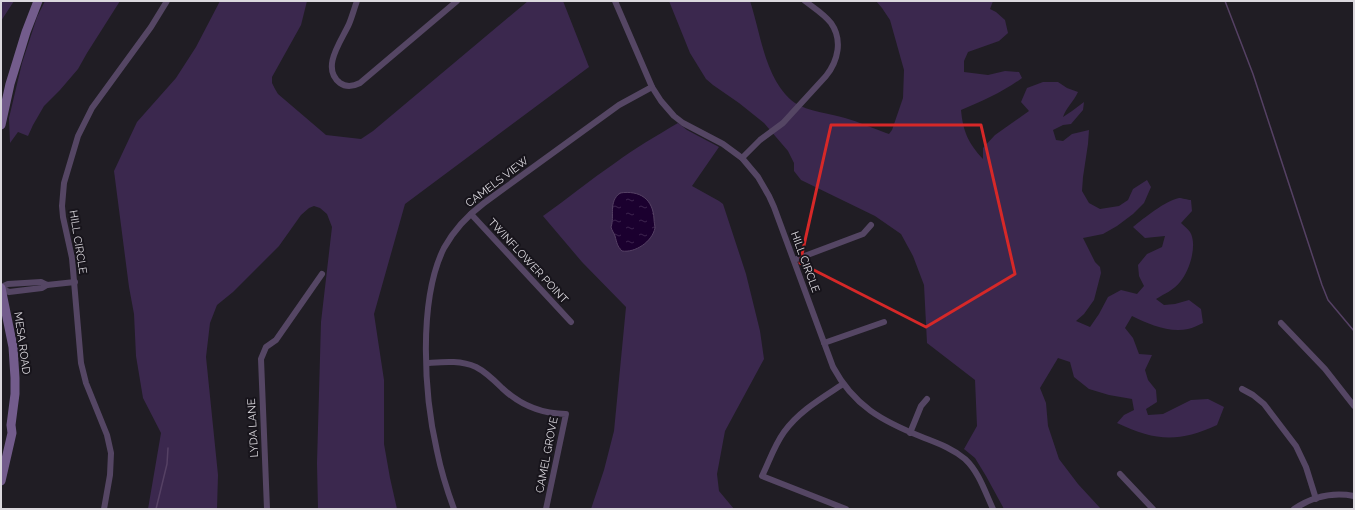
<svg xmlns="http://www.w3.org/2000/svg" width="1355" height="510" viewBox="0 0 1355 510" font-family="Raleway,sans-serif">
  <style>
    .grass { fill: #3b284e }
    .water { fill: url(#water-ripples); stroke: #554164 }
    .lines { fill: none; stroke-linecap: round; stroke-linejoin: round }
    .stream { stroke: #554164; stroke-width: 1.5 }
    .minor { stroke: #554664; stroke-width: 6 }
    .secondary { stroke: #735c8c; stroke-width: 9 }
    .marked { fill: none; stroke: #d62828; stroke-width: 3; stroke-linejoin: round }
    .labels { text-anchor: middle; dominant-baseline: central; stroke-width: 4; stroke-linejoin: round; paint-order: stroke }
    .street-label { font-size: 11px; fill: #dbd8de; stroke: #17141b }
  </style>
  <defs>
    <pattern id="water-ripples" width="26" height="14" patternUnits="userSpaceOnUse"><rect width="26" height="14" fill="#1b002f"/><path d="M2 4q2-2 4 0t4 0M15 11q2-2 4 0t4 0" fill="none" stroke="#3c244d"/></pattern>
  </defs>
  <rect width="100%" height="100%" fill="#201d24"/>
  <!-- grass -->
  <g class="grass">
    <path d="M 1,1 L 14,1 L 1,21 Z"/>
    <path d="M 45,1 L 120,1 L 87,53 L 78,69 L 60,90 L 44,106 L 33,125 L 28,136 L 18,132 L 10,143 L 9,118 L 22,63 L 37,17 Z"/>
    <path d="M 220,1 L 307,1 L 301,25 L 272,77 L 272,83 L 275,89 L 278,94 L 326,135 L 361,139 L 373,131 L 528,1 L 563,1 L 589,67 L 405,204 L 374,314 L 384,380 L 384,444 L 390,478 L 397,509 L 318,509 L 317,463 L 321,322 L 332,227 L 327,214 L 320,208 L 314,206 L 309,208 L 301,215 L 279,246 L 233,292 L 217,305 L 210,323 L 206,357 L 218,475 L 217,509 L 148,509 L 161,433 L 143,398 L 136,356 L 134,314 L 129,287 L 114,171 L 137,122 L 176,78 L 196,47 Z"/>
    <path d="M 669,1 L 750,1 C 761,34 765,81 795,103 C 807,111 831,114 845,118 C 859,122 872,128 886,133 L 889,134 L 892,130 L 903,98 L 904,70 L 890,20 L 882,8 L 876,1 L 993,1 L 990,9 L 996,12 L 1005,20 L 1008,33 L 999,41 L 968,52 L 964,61 L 964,72 L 988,75 L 1005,71 L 1019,72 L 1022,78 C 1003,92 983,101 961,110 C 963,131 968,143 983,159 L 983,148 L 995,135 L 1029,111 L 1021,102 L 1027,88 L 1043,82 L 1058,82 L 1067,88 L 1078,92 C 1074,101 1066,108 1063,117 L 1072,111 L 1084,102 L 1083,110 L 1071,124 L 1063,125 L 1053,130 L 1056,140 L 1063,141 L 1072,134 L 1089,130 L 1088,144 L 1083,177 L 1082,191 L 1089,203 L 1100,209 L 1119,206 L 1128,200 L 1133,189 L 1147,180 L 1151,187 L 1144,203 L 1133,214 L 1117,226 L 1103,234 L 1083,238 L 1095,262 L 1100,267 L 1101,273 L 1094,300 L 1084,314 L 1076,321 L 1090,327 L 1099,314 L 1108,297 L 1121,290 L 1137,294 L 1144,286 L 1139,276 L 1138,265 L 1147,254 L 1162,247 L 1165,236 L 1145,238 L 1133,227 C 1144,218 1165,201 1179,198 C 1182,198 1188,200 1191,200 L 1192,211 L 1181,223 C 1184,226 1188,229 1190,232 C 1198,245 1189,272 1180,282 C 1174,290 1164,294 1156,299 L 1164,305 L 1175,304 L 1189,300 L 1201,309 L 1203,323 C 1198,325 1193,328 1188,329 C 1169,333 1148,324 1132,316 L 1125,328 L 1133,338 L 1139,354 L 1152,355 L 1145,370 L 1148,380 L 1156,390 L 1157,402 L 1146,409 L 1148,415 L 1163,414 L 1191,400 L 1208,399 L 1224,407 L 1217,425 C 1178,443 1155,441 1117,423 L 1124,415 L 1134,410 L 1132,399 L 1109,395 L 1089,389 L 1074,377 L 1070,362 L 1058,358 L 1040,388 L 1046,403 L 1048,426 L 1059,459 L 1078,484 L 1101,509 L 1004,509 L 986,476 L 975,458 L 964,449 L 977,426 L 975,380 L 927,343 L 924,285 L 913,256 L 901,234 L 875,216 L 801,180 L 794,171 L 794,163 L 788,151 L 764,123 L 739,103 L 713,85 L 706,79 L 690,53 Z"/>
    <path d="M 678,123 L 687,130 L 719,147 L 692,186 L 719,201 L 723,204 L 746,274 L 760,331 L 764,359 L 725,431 L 717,474 L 719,491 L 734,509 L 591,509 L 604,470 L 614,431 L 626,307 L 582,262 L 543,216 C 567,199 590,180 615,163 C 635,148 656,136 678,123 Z"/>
  </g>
  <!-- water -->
  <path class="water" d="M 620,193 C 640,190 653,199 654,219 C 654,222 655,226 655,228 C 652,242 635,253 622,251 C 617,246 617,243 615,236 C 614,233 612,231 611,227 C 615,216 608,202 620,193 Z"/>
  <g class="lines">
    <!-- stream -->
    <g class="stream">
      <path d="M 1225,1 L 1253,74 L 1322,285 L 1328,300 L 1354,331"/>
      <path d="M 156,509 L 167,464 L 168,448"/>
    </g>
    <!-- minor -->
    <g class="minor">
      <path d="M 357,1 C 354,9 352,17 349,24 C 342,40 320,68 340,83 C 347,88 354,86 360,83 L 457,1"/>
      <path d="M 615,1 L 652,87 L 661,101 L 674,116 L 683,123 L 723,144 L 742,158 L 758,177 L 769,196 L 774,207 L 833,367 C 854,406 882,421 922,437 C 937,443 952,448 965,459 C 979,472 985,492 993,509"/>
      <path d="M 742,158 L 760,140 L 783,123 L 826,76 C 838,61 843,40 831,23 C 824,14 814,8 805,1"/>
      <path d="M 471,214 L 571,322"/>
      <path d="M 794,260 L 863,234 L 871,225"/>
      <path d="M 1,287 L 8,284 L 41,282 L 47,285 L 75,282"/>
      <path d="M 1,288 L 9,292 L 42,288 L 47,285"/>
      <path d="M 1281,323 L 1325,369 L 1354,406"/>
      <path d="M 824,343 L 884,322"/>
      <path d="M 427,363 C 443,362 460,360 476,367 C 486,372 494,380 502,388 C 520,405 541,414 566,414 L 546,509"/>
      <path d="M 843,384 C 822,398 799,411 784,432 C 774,446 769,462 762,476 L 846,509"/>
      <path d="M 1242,389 L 1253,395 L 1264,404 L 1296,446 L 1306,467 L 1316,499"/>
      <path d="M 910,433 L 921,406 L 927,399"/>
      <path d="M 1120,474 L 1153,509"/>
      <path d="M 104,509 L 110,475 L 111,453 L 107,435 L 86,383 L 81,363 L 72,258 L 63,217 L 62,206 L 64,183 L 78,136 L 92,108 L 151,27 L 167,1"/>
      <path d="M 267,509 L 261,359 L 266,347 L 276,340 L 322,274"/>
      <path d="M 454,509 C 447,490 441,471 437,451 C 424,395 418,300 444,248 C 454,230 468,215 484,203 L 619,105 L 652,87"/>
      <path d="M 1294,509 C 1312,497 1333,492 1354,496"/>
    </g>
    <!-- secondary -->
    <g class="secondary">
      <path d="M 1,125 L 10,84 L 26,32 L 38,1"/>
      <path d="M 1,288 L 13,347 L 15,378 L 15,394 L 11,425 L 12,433 L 1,481"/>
    </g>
  </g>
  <!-- marked area -->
  <path class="marked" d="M 831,125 L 981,125 L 1015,274 L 926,327 L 800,263 Z"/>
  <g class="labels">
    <!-- street labels -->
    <g class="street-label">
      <text transform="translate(497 182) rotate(-37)">CAMELS VIEW</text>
      <text transform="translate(78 242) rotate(81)">HILL CIRCLE</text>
      <text transform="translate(528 261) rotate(47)">TWINFLOWER POINT</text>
      <text transform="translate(805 262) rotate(70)">HILL CIRCLE</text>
      <text transform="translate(22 343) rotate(82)">MESA ROAD</text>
      <text transform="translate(253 428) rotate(-93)">LYDA LANE</text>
      <text transform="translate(547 455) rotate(-79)">CAMEL GROVE</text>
    </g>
  </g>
  <!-- border -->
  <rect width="1355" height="510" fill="none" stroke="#dbd8de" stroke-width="4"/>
</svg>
